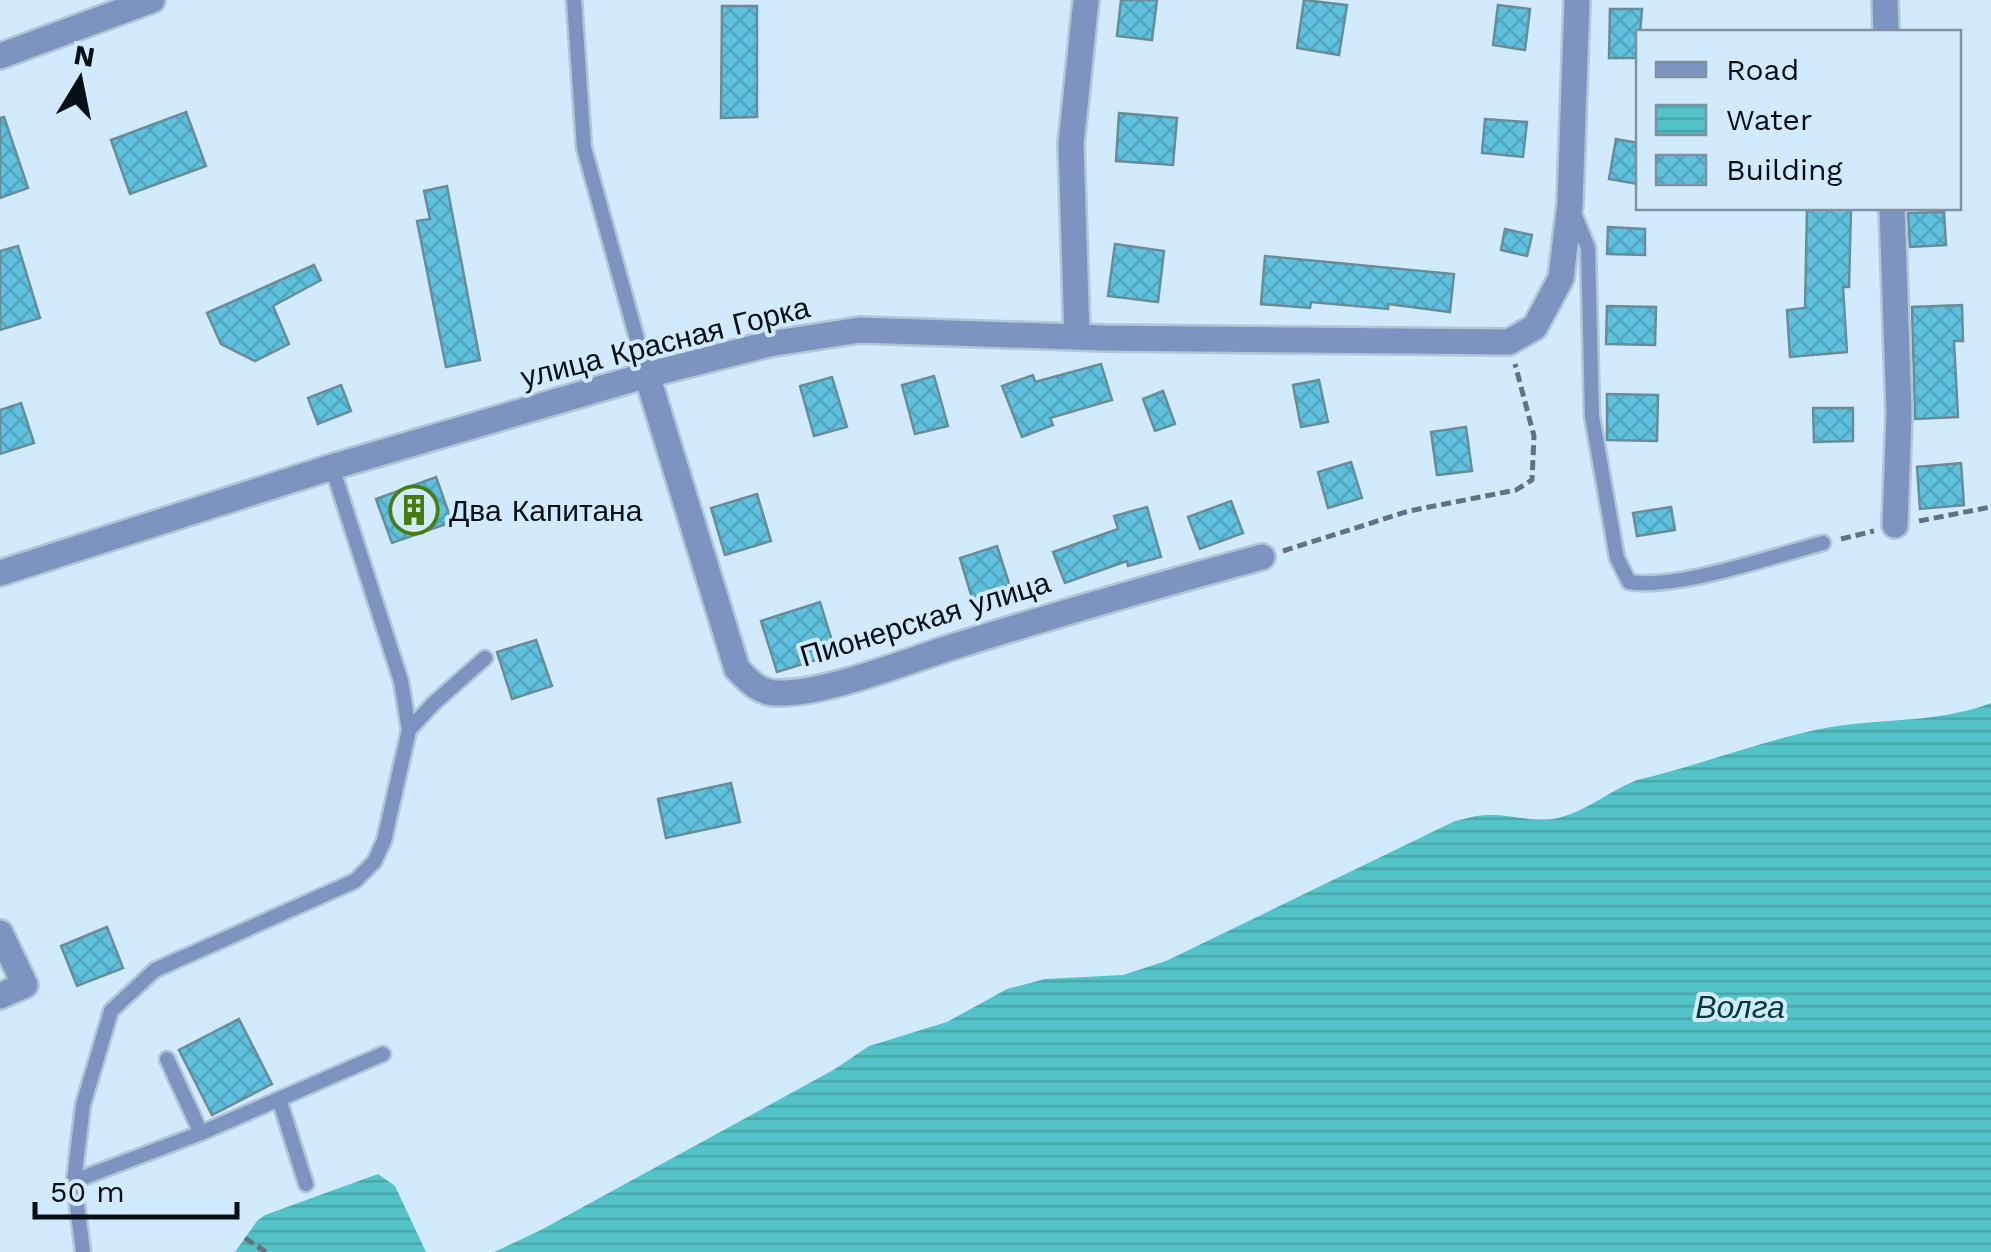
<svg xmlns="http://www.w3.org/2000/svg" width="1991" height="1252" viewBox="0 0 1991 1252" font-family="'Work Sans',sans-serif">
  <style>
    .water { fill: url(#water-rules) }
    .building { fill: url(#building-cross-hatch); stroke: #688d99; stroke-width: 2.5 }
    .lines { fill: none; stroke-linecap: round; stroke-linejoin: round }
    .lane-casing { stroke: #b1c7d8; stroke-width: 19 }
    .street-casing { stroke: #b1c7d8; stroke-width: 30 }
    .path { stroke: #62727f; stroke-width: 5; stroke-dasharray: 10 5; stroke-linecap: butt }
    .lane { stroke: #7d94c1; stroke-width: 14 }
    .street { stroke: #7d94c1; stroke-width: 25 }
    .labels { text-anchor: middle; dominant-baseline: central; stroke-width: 8; stroke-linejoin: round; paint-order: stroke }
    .street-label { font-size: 30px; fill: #050f16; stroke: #d2eafd }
    .poi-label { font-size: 30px; fill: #050f16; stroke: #d2eafd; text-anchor: start }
    .water-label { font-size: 32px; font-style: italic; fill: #033a3c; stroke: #d2eafd }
  </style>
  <defs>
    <pattern id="water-rules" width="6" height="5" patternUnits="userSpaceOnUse" patternTransform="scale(2.5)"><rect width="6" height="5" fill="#54c3c7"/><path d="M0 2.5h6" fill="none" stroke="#48a6aa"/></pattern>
    <pattern id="building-cross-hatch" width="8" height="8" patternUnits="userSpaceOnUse" patternTransform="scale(2.5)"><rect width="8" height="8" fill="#5fc1de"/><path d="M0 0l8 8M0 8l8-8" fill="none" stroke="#51a5be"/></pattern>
  </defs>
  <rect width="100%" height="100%" fill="#d2eafd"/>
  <!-- water -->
  <g class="water">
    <path d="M 1991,703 L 1991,1252 L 494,1252 L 541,1230 L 835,1069 L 869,1046 L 947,1022 L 1007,989 L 1045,979 L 1123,975 L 1166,961 L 1455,821 C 1465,819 1476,815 1487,815 C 1511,814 1533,823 1558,818 C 1587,811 1609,791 1637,780 C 1702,765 1765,739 1831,727 C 1885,718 1939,723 1991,703 Z"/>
    <path d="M 378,1174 L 395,1186 L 426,1252 L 235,1252 L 257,1221 L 265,1215 Z"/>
  </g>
  <!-- building -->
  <g class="building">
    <path d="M 1121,0 L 1157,0 L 1152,40 L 1117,36 Z"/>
    <path d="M 1304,0 L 1347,5 L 1339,55 L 1297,48 Z"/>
    <path d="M 1498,5 L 1530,9 L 1525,50 L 1493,45 Z"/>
    <path d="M 722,6 L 757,6 L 757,117 L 721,118 Z"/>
    <path d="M 1610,9 L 1642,9 L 1638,58 L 1609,58 Z"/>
    <path d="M 186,112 L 206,166 L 130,194 L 111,140 Z"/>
    <path d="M 1119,113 L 1177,118 L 1173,165 L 1116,161 Z"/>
    <path d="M 4,117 L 28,188 L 0,198 L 0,118 Z"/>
    <path d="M 1485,119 L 1527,122 L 1523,157 L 1482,153 Z"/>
    <path d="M 1616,139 L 1638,143 L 1638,184 L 1609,179 Z"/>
    <path d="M 447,186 L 480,360 L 446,367 L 417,221 L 430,219 L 424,191 Z"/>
    <path d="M 1807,208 L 1851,208 L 1849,287 L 1843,287 L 1847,352 L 1790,357 L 1787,310 L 1805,308 Z"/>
    <path d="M 1944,212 L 1946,245 L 1910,247 L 1908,213 Z"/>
    <path d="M 1608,227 L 1645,229 L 1645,255 L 1607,254 Z"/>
    <path d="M 1505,229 L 1532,235 L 1527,256 L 1501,250 Z"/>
    <path d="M 1115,244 L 1164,251 L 1158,302 L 1108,296 Z"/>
    <path d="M 18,246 L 40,318 L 0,330 L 0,251 Z"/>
    <path d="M 1265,256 L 1454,274 L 1450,312 L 1388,304 L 1388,309 L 1311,302 L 1310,308 L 1261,304 Z"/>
    <path d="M 314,265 L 321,280 L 273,306 L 289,344 L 255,361 L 221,344 L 207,313 Z"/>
    <path d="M 1962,305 L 1963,341 L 1954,341 L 1958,417 L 1915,419 L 1912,307 Z"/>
    <path d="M 1607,306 L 1656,307 L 1655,345 L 1606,344 Z"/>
    <path d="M 1101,364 L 1112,400 L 1050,418 L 1053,425 L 1022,437 L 1002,386 L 1033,375 L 1035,382 Z"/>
    <path d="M 934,376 L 948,426 L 915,434 L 902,385 Z"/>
    <path d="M 832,377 L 847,427 L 814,436 L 800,386 Z"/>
    <path d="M 1319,380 L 1328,422 L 1301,427 L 1293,385 Z"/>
    <path d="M 341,385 L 351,411 L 318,424 L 308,398 Z"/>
    <path d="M 1163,391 L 1175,424 L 1155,431 L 1143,399 Z"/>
    <path d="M 1607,394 L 1658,395 L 1657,441 L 1607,440 Z"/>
    <path d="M 21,403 L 34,443 L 0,454 L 0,410 Z"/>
    <path d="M 1813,408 L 1853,408 L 1853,441 L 1814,442 Z"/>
    <path d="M 1466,427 L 1472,471 L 1437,475 L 1431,432 Z"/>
    <path d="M 1351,462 L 1362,498 L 1328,508 L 1318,472 Z"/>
    <path d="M 1961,463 L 1964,505 L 1920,509 L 1917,467 Z"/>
    <path d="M 436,477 L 452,522 L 392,543 L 376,499 Z"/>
    <path d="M 757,494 L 771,541 L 725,555 L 711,508 Z"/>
    <path d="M 1231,501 L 1243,533 L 1200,549 L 1188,517 Z"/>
    <path d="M 1147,507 L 1161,557 L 1128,566 L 1127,561 L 1065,583 L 1053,552 L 1118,529 L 1114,516 Z"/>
    <path d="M 1671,507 L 1675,530 L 1637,536 L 1633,513 Z"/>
    <path d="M 997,546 L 1013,596 L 975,608 L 960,558 Z"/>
    <path d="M 820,602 L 836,654 L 777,672 L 761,621 Z"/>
    <path d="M 536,640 L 552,686 L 512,699 L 497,652 Z"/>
    <path d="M 731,783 L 740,822 L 666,838 L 658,799 Z"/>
    <path d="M 107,927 L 123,968 L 77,986 L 61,946 Z"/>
    <path d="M 239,1019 L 272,1084 L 212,1115 L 179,1050 Z"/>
  </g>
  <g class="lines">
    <!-- lane casing -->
    <g class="lane-casing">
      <g id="lane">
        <path d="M 574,0 L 584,148 L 647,375"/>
        <path d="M 1574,213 L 1588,248 L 1592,416 L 1617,558 L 1629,582 C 1677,590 1773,556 1823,543"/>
        <path d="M 409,730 L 434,703 L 485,658"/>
        <path d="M 167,1059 L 201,1133"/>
        <path d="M 279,1099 L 306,1184"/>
        <path d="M 74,1181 L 83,1105 L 111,1011 L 155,970 L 355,881 L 374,862 L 384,841 L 409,730 L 401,681 L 332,467"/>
        <path d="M 83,1252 L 74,1181 L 201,1133 L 383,1054"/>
      </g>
    </g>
    <!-- street casing -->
    <g class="street-casing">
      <g id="street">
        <path d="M 1885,0 L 1886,32"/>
        <path d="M 0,56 L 152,0"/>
        <path d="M 1892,208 L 1899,413 L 1895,525"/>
        <path d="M 1077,337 L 1071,144 L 1086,0"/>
        <path d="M 647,375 L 737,669 C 748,680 758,692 775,693 C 824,695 904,662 952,647 C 1055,615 1158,585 1262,557"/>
        <path d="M 0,573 L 332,467 L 647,375 L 769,344 L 860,330 L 1104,338 L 1509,342 L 1535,327 L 1561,278 L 1570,203 L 1577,0"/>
        <path d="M 0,933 L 25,985 L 0,996"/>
      </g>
    </g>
    <!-- path -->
    <g class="path">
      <path d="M 1919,521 L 1991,507"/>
      <path d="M 1841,539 L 1874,531"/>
      <path d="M 1283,551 L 1409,511 L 1516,490 L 1532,480 L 1534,436 L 1515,364"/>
      <path d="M 245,1238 L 266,1252"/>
    </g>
    <!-- lane -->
    <use href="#lane" class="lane"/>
    <!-- street -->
    <use href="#street" class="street"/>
  </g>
  <!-- icons -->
  <defs>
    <g id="building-ring" transform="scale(2.5)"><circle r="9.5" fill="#d2eafd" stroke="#467c11" stroke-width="1.5"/><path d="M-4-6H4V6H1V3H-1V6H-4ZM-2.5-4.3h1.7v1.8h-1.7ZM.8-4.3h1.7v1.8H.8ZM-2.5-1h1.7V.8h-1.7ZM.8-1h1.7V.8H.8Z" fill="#467c11"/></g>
  </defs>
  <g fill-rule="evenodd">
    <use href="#building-ring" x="414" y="510"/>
  </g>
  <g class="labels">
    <!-- street labels -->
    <g class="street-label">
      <text transform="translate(665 342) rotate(-14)">улица Красная Горка</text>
      <text transform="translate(925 619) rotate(-17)">Пионерская улица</text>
    </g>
    <!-- poi labels -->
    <g class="poi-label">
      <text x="449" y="510">Два Капитана</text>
    </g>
    <!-- water labels -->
    <g class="water-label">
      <text x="1740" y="1007">Волга</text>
    </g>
  </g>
  <!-- legend -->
  <rect x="1636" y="30" width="325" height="180" fill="#d2eafd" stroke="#8092a1" stroke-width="2.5"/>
  <rect x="1656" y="62" width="50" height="15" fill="#7d94c1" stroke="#8092a1" stroke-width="2.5"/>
  <text x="1726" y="80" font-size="30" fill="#050f16">Road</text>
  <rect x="1656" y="105" width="50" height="30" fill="url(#water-rules)" stroke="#8092a1" stroke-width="2.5"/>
  <text x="1726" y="130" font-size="30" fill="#050f16">Water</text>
  <rect x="1656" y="155" width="50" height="30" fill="url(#building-cross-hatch)" stroke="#8092a1" stroke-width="2.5"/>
  <text x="1726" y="180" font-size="30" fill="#050f16">Building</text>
  <!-- north arrow -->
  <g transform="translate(80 80) rotate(10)" stroke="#d2eafd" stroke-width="8" paint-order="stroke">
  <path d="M0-8L18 38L0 25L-18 38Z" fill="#050f16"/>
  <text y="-15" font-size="28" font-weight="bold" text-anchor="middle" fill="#050f16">N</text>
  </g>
  <!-- scale -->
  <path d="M35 1202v15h202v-15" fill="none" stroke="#050f16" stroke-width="5"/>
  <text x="50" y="1202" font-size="30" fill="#050f16" stroke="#d2eafd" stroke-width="8" paint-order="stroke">50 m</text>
</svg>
